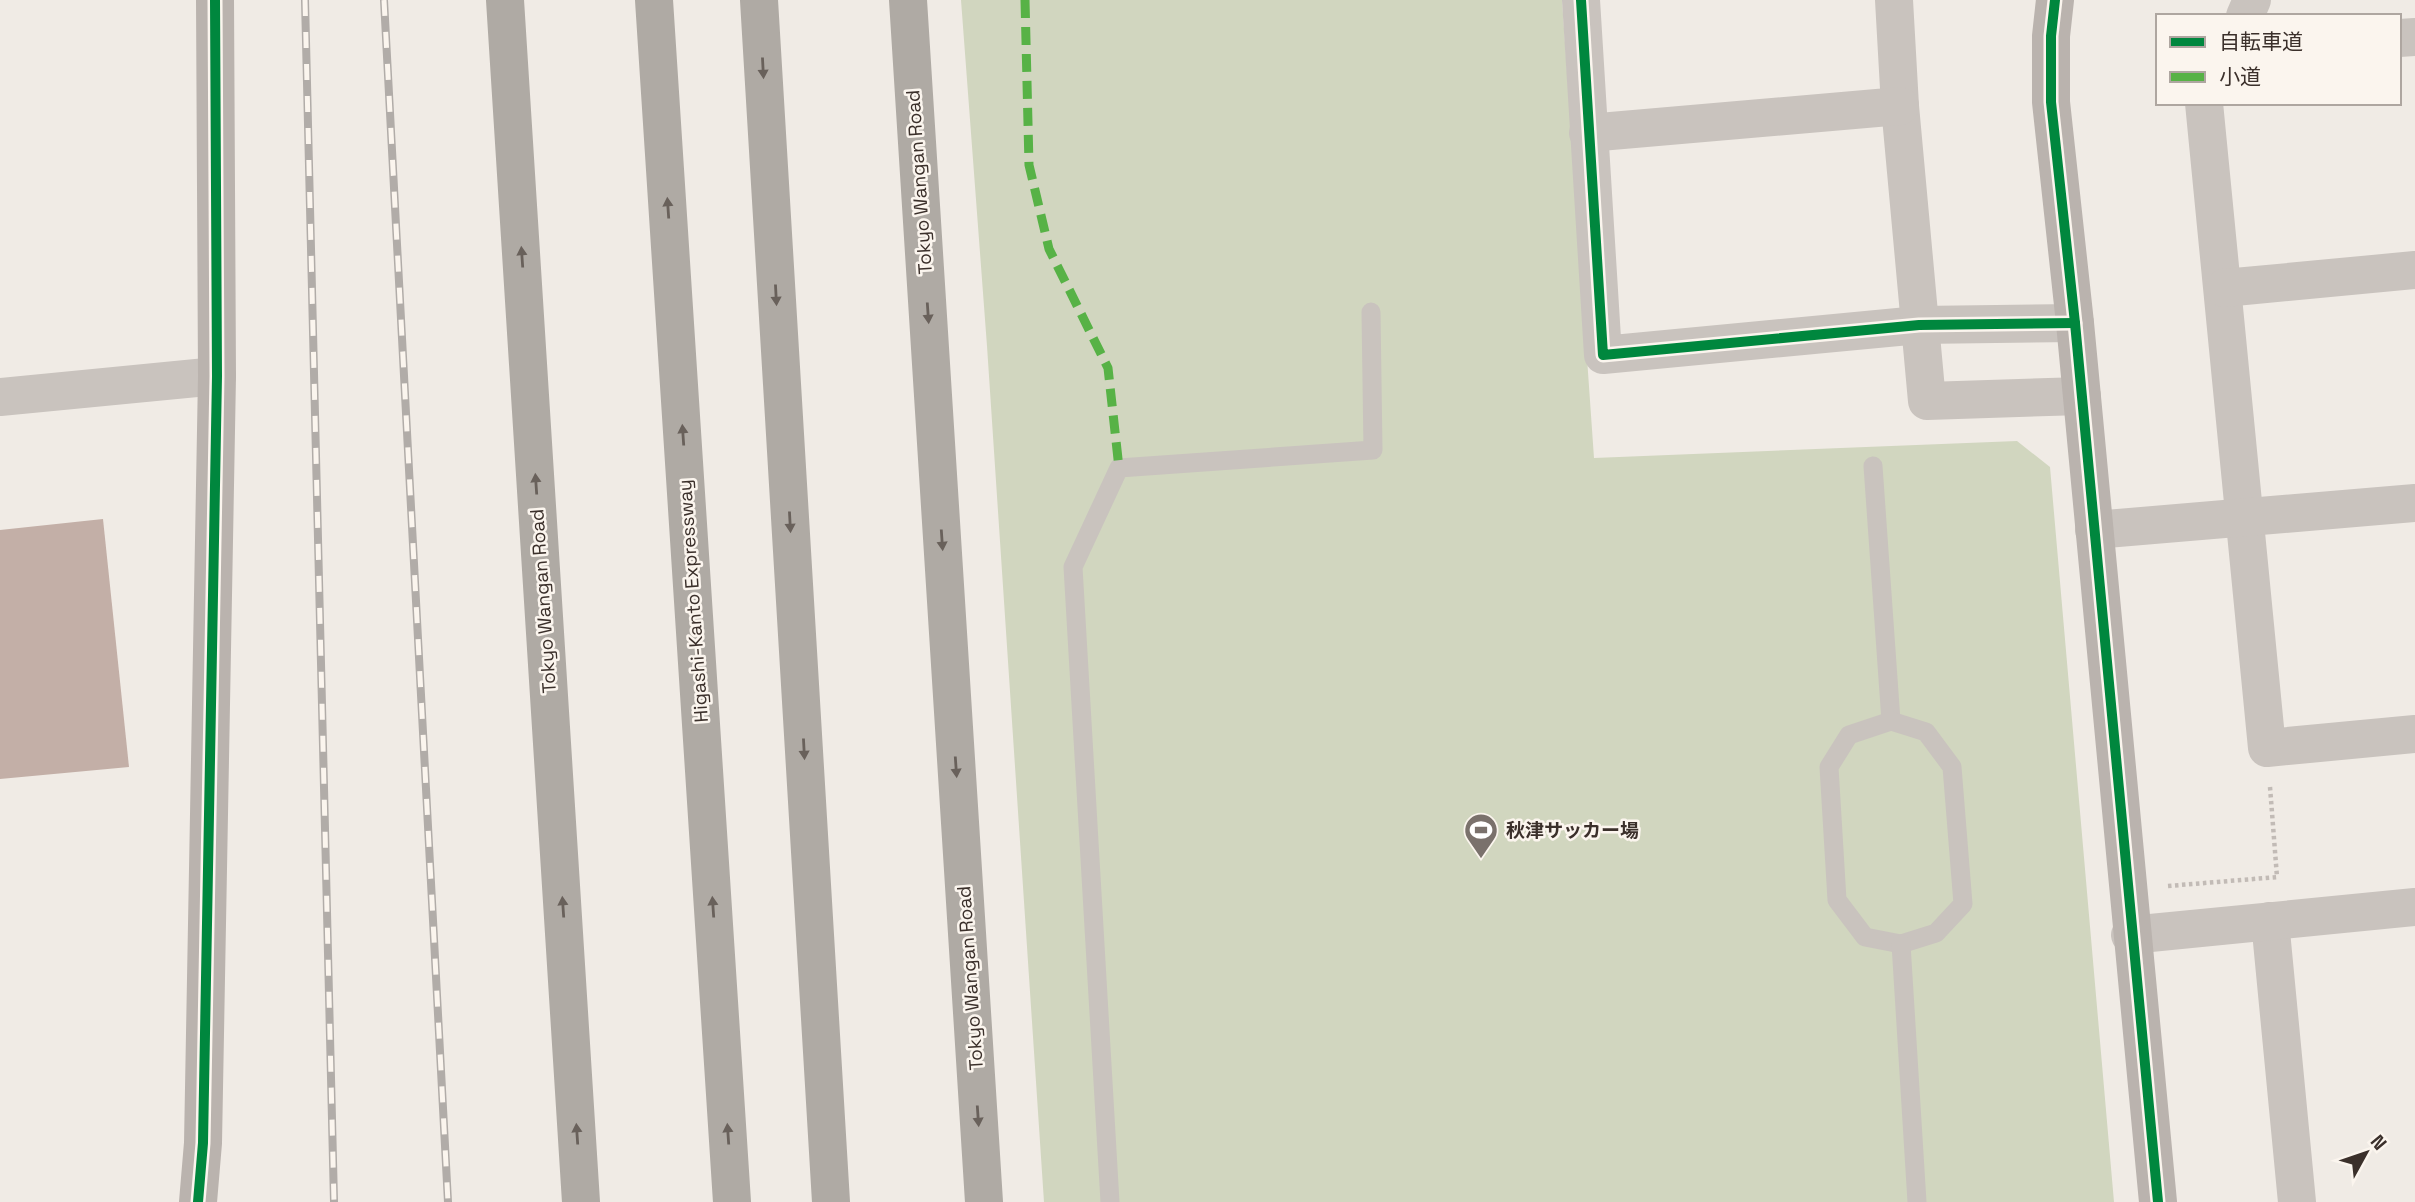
<svg xmlns="http://www.w3.org/2000/svg" width="2415" height="1202" viewBox="0 0 2415 1202" font-family="'Space Grotesk','Noto Sans JP',sans-serif">
  <style>
    .green { fill: #d1d6bf }
    .building { fill: #c3afa7 }
    .lines { fill: none; stroke-linecap: round; stroke-linejoin: round }
    .path { stroke: #c2bbb6; stroke-width: 4.5; stroke-dasharray: 3.5 3.5; stroke-linecap: butt }
    .lane { stroke: #c9c3be; stroke-width: 19 }
    .street { stroke: #c9c3be; stroke-width: 38 }
    .secondary { stroke: #bab3ae; stroke-width: 38 }
    .highway { stroke: #afaaa4; stroke-width: 38 }
    .rail-casing { stroke: #b1aca8; stroke-width: 8 }
    .rail { stroke: #fbf5ee; stroke-width: 5; stroke-dasharray: 16; stroke-linecap: butt }
    .quiet { stroke: #57b246; stroke-width: 9; stroke-dasharray: 18 9; stroke-linecap: butt }
    .cycleway-casing { stroke: #fbf5ee; stroke-width: 15 }
    .cycleway { stroke: #00873e; stroke-width: 10 }
    .oneway { fill: #69615b }
    .labels { text-anchor: middle; dominant-baseline: central; stroke-width: 5; stroke-linejoin: round; paint-order: stroke }
    .street-label { font-size: 19px; fill: #3b302b; stroke: #fbf5ee }
    .poi-label { font-size: 19px; font-weight: bold; fill: #3b302b; stroke: #fbf5ee; text-anchor: start }
  </style>
  <rect width="100%" height="100%" fill="#f0ebe5"/>
  <!-- green -->
  <path class="green" d="M 961,0 L 1562,0 L 1594,458 L 2017,441 L 2050,467 L 2114,1202 L 1044,1202 L 987,346 Z"/>
  <!-- building -->
  <path class="building" d="M 103,519 L 129,767 L 0,779 L 0,530 Z"/>
  <g class="lines">
    <!-- path -->
    <g class="path">
      <path d="M 2270,787 L 2277,877"/>
      <path d="M 2168,886 L 2278,877"/>
    </g>
    <!-- lane -->
    <g class="lane">
      <path d="M 1873,466 L 1891,721"/>
      <path d="M 1891,721 L 1926,732 L 1952,767 L 1963,904 L 1936,933 L 1901,944 L 1865,937 L 1837,900 L 1829,767 L 1849,735 Z"/>
      <path d="M 1901,944 L 1917,1202"/>
      <path d="M 1110,1202 L 1073,567 L 1119,468 L 1373,450 L 1371,312"/>
    </g>
    <!-- street -->
    <g class="street">
      <path d="M 1581,0 L 1603,355 L 1919,325 L 2075,323"/>
      <path d="M 1894,0 L 1900,106 L 1927,401 L 2082,396"/>
      <path d="M 2245,16 L 2252,0"/>
      <path d="M 2399,38 L 2415,37"/>
      <path d="M 2204,103 L 2267,748 L 2415,734"/>
      <path d="M 1588,133 L 1900,106"/>
      <path d="M 2224,288 L 2415,270"/>
      <path d="M 0,397 L 217,376"/>
      <path d="M 2094,530 L 2415,503"/>
      <path d="M 2270,921 L 2297,1202"/>
      <path d="M 2130,935 L 2415,907"/>
    </g>
    <!-- secondary -->
    <g class="secondary">
      <path d="M 2055,0 L 2051,36 L 2051,102 L 2075,323 L 2158,1202"/>
      <path d="M 198,1202 L 203,1143 L 217,376 L 215,0"/>
    </g>
    <!-- highway -->
    <g class="highway">
      <path d="M 505,0 L 581,1202"/>
      <path d="M 654,0 L 732,1202"/>
      <path d="M 759,0 L 831,1202"/>
      <path d="M 908,0 L 984,1202"/>
    </g>
    <!-- rail casing -->
    <g class="rail-casing">
      <g id="rail">
        <path d="M 305,0 L 334,1202"/>
        <path d="M 384,0 L 448,1202"/>
      </g>
    </g>
    <!-- rail -->
    <use href="#rail" class="rail"/>
    <!-- quiet -->
    <path class="quiet" d="M 1025,0 L 1029,165 L 1049,249 L 1108,368 L 1119,468"/>
    <!-- cycleway casing -->
    <g class="cycleway-casing">
      <g id="cycleway">
        <path d="M 1581,0 L 1603,355 L 1919,325 L 2075,323"/>
        <path d="M 2055,0 L 2051,36 L 2051,102 L 2075,323 L 2158,1202"/>
        <path d="M 198,1202 L 203,1143 L 217,376 L 215,0"/>
      </g>
    </g>
    <!-- cycleway -->
    <use href="#cycleway" class="cycleway"/>
  </g>
  <!-- one-way arrows -->
  <defs><path id="oneway-solid" d="M-6-.8H1V-3.2L6.5 0L1 3.2V.8H-6Z" transform="scale(1.75)"/></defs>
  <g class="oneway">
    <use href="#oneway-solid" transform="translate(763 68) rotate(87)"/>
    <use href="#oneway-solid" transform="translate(668 208) rotate(-94)"/>
    <use href="#oneway-solid" transform="translate(522 257) rotate(-94)"/>
    <use href="#oneway-solid" transform="translate(776 295) rotate(87)"/>
    <use href="#oneway-solid" transform="translate(928 313) rotate(86)"/>
    <use href="#oneway-solid" transform="translate(683 435) rotate(-94)"/>
    <use href="#oneway-solid" transform="translate(536 484) rotate(-94)"/>
    <use href="#oneway-solid" transform="translate(790 522) rotate(87)"/>
    <use href="#oneway-solid" transform="translate(942 540) rotate(86)"/>
    <use href="#oneway-solid" transform="translate(804 749) rotate(87)"/>
    <use href="#oneway-solid" transform="translate(956 767) rotate(86)"/>
    <use href="#oneway-solid" transform="translate(563 907) rotate(-94)"/>
    <use href="#oneway-solid" transform="translate(713 907) rotate(-94)"/>
    <use href="#oneway-solid" transform="translate(978 1116) rotate(86)"/>
    <use href="#oneway-solid" transform="translate(577 1134) rotate(-94)"/>
    <use href="#oneway-solid" transform="translate(728 1134) rotate(-94)"/>
  </g>
  <!-- icons -->
  <defs>
    <g id="stadium-pin" transform="scale(1.75)"><path d="M0 17L-7.5 6A9.5 9.5 0 1 1 7.5 6Z" fill="#7a716c" stroke="#fbf5ee"/><path d="M0-5a6.5 5 0 1 0 0 10a6.5 5 0 1 0 0-10ZM-3.5-1.8h7v3.6h-7Z" fill="#fff"/></g>
  </defs>
  <g fill-rule="evenodd">
    <use href="#stadium-pin" x="1481" y="830"/>
  </g>
  <g class="labels">
    <!-- street labels -->
    <g class="street-label">
      <text transform="translate(919 182) rotate(-94)">Tokyo Wangan Road</text>
      <text transform="translate(543 601) rotate(-94)">Tokyo Wangan Road</text>
      <text transform="translate(693 601) rotate(-94)">Higashi-Kanto Expressway</text>
      <text transform="translate(970 978) rotate(-94)">Tokyo Wangan Road</text>
    </g>
    <!-- poi labels -->
    <g class="poi-label">
      <text x="1506" y="830">秋津サッカー場</text>
    </g>
  </g>
  <!-- legend -->
  <rect x="2156" y="14" width="245" height="91" fill="#fbf5ee" stroke="#aea6a0" stroke-width="2"/>
  <rect x="2170" y="37" width="35" height="10" fill="#00873e" stroke="#aea6a0" stroke-width="2"/>
  <text x="2219" y="49" font-size="21" fill="#3b302b">自転車道</text>
  <rect x="2170" y="72" width="35" height="10" fill="#57b246" stroke="#aea6a0" stroke-width="2"/>
  <text x="2219" y="84" font-size="21" fill="#3b302b">小道</text>
  <!-- north arrow -->
  <g transform="translate(2366 1153) rotate(50)" stroke="#fbf5ee" stroke-width="5" paint-order="stroke">
  <path d="M0-5L12 26L0 18L-12 26Z" fill="#3b302b"/>
  <text y="-10" font-size="19" font-weight="bold" text-anchor="middle" fill="#3b302b">N</text>
  </g>
</svg>
